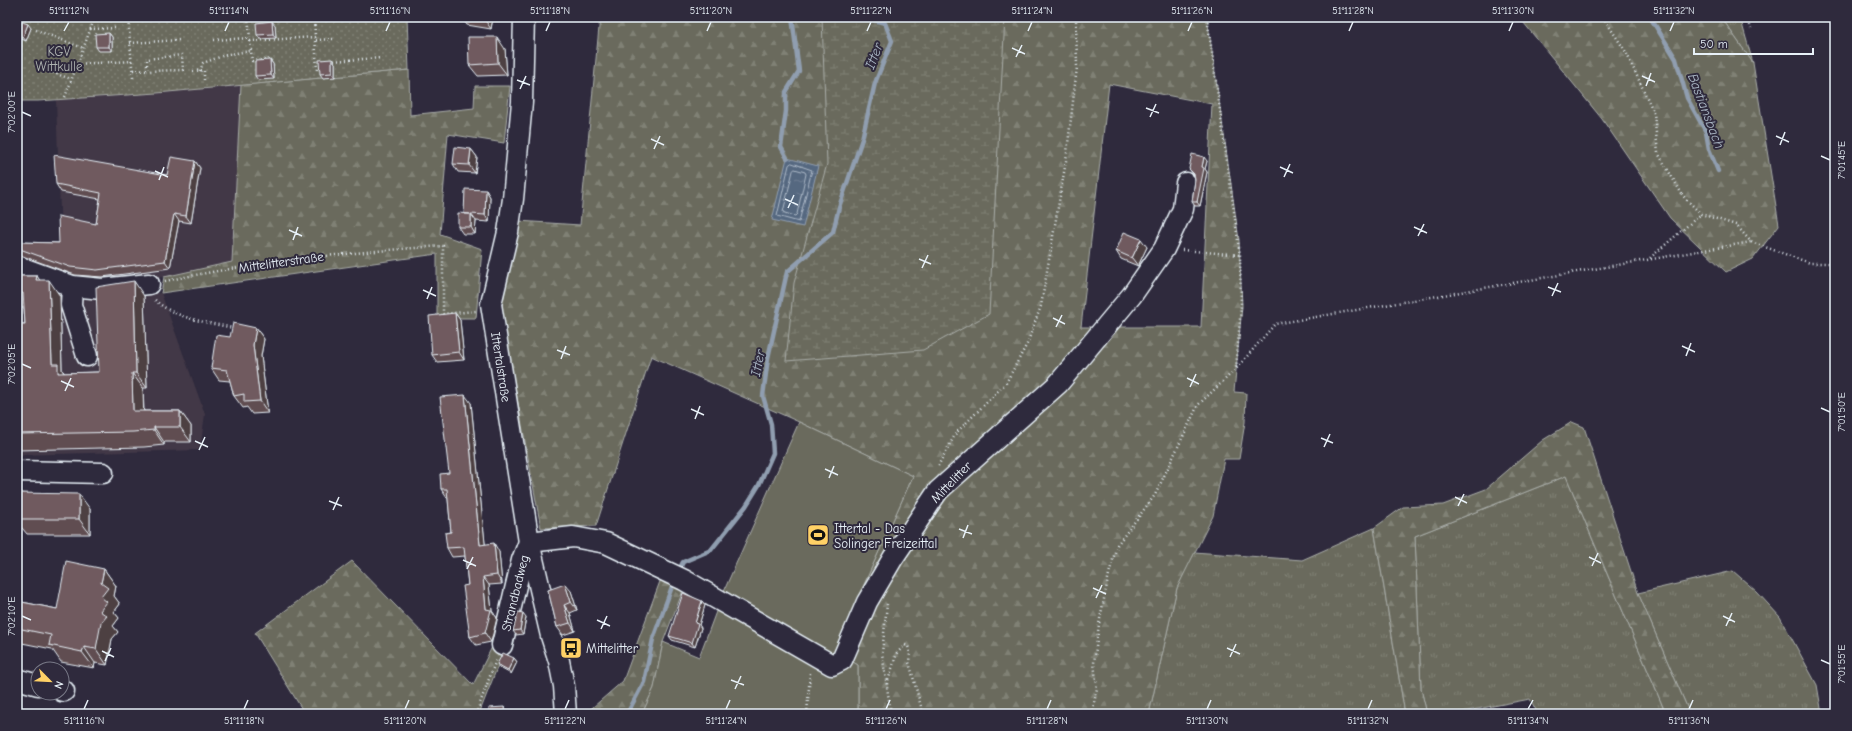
<svg xmlns="http://www.w3.org/2000/svg" width="1852" height="731" viewBox="0 0 1852 731" font-family="'Comic Neue',sans-serif">
  <style>
    .built { fill: #423847 }
    .grass { fill: url(#grass-tufts); stroke: #aaaeaa }
    .forest { fill: url(#forest-firs); stroke: #aaaeaa; fill-rule: evenodd }
    .wetland { fill: url(#wetland-marsh); stroke: #aaaeaa }
    .park { fill: url(#park-dots); stroke: #aaaeaa }
    .pitch { fill: #6b6b5d; stroke: #aaaeaa }
    .water { fill: url(#water-ripples); stroke: #909eb0 }
    .lines { fill: none; stroke-linecap: round; stroke-linejoin: round }
    .shore { stroke: #adbac8; stroke-width: 1 }
    .stream { stroke: #909eb0; stroke-width: 4.5 }
    .minor-casing { stroke: #e8f1f8; stroke-width: 23 }
    .path { stroke: #e8f1f8; stroke-width: 2.5; stroke-dasharray: 1 3; stroke-linecap: butt }
    .minor { stroke: #2f2a3d; stroke-width: 20 }
    .wall { fill: #604d51; stroke: #e8f1f8 }
    .shaded-wall { fill: #4e3f42; stroke: #e8f1f8 }
    .building { fill: #705a5e; stroke: #e8f1f8 }
    .ticks { fill: none; stroke: #e8f1f8; stroke-width: 1.5 }
    .labels { text-anchor: middle; dominant-baseline: central; stroke-width: 4; stroke-linejoin: round; paint-order: stroke }
    .park-label { font-size: 13px; fill: #b0b5b2; stroke: #2f2a3d }
    .street-label { font-size: 13px; fill: #e8f1f8; stroke: #2f2a3d }
    .poi-label { font-size: 13px; fill: #e8f1f8; stroke: #2f2a3d; text-anchor: start }
    .water-label { font-size: 14px; font-style: italic; fill: #adbac8; stroke: #2f2a3d }
    .neatline { fill: none; stroke: #e8f1f8; stroke-width: 1.5 }
    .ticks-label { font-size: 10px; text-anchor: middle; fill: #e8f1f8 }
  </style>
  <defs>
    <pattern id="grass-tufts" width="24" height="20" patternUnits="userSpaceOnUse"><rect width="24" height="20" fill="#6b6b5d"/><path d="M3 7l-1-3M5 7V3M7 7l1-3M15 17l-1-3M17 17v-4M19 17l1-3" fill="none" stroke="#808175"/></pattern>
    <pattern id="forest-firs" width="22" height="20" patternUnits="userSpaceOnUse"><rect width="22" height="20" fill="#6b6b5d"/><path d="M5 1l3.5 6h-7zM16 11l3.5 6h-7z" fill="#808175"/></pattern>
    <pattern id="wetland-marsh" width="20" height="14" patternUnits="userSpaceOnUse"><rect width="20" height="14" fill="#6b6b5d"/><path d="M1 5h8M5 5V1M11 12h8M15 12V8" fill="none" stroke="#808175"/></pattern>
    <pattern id="park-dots" width="8" height="8" patternUnits="userSpaceOnUse"><rect width="8" height="8" fill="#6b6b5d"/><path d="M2 2h.1M6 6h.1" fill="none" stroke="#808175" stroke-width="1.8" stroke-linecap="round"/></pattern>
    <pattern id="water-ripples" width="26" height="14" patternUnits="userSpaceOnUse"><rect width="26" height="14" fill="#556780"/><path d="M2 4q2-2 4 0t4 0M15 11q2-2 4 0t4 0" fill="none" stroke="#6d7d93"/></pattern>
  </defs>
  <rect width="100%" height="100%" fill="#2f2a3d"/>
  <filter id="ink" filterUnits="userSpaceOnUse"><feTurbulence type="fractalNoise" baseFrequency=".025" numOctaves="2"/><feDisplacementMap in="SourceGraphic" scale="8" xChannelSelector="R" yChannelSelector="G"/><feConvolveMatrix kernelMatrix="1 2 1 2 8 2 1 2 1" color-interpolation-filters="sRGB"/></filter>
  <g filter="url(#ink)">
    <!-- built -->
    <g class="built">
      <path d="M 241,85 L 232,262 L 164,277 L 103,284 L 62,264 L 56,100 Z"/>
      <path d="M 17,277 L 81,294 L 161,293 L 205,414 L 200,450 L 17,455 Z"/>
    </g>
    <!-- grass -->
    <g class="grass">
      <path d="M 1721,17 L 1740,17 L 1753,63 Z"/>
      <path d="M 1566,476 L 1666,714 L 1538,714 L 1530,699 L 1451,714 L 1427,714 L 1421,689 L 1415,536 Z"/>
      <path d="M 1374,528 L 1405,714 L 1149,714 L 1177,588 L 1194,552 L 1302,560 Z"/>
      <path d="M 1733,571 L 1757,592 L 1780,617 L 1817,685 L 1822,714 L 1690,714 L 1638,593 Z"/>
    </g>
    <!-- forest -->
    <g class="forest">
      <path d="M 600,17 L 1207,17 L 1239,240 L 1242,306 L 1234,392 L 1246,393 L 1245,422 L 1239,459 L 1224,459 L 1213,516 L 1177,588 L 1149,714 L 858,714 L 858,665 L 834,651 L 913,476 L 799,422 L 651,356 L 596,526 L 541,528 L 501,311 L 518,221 L 580,225 ZM 1109,84 L 1212,104 L 1201,327 L 1081,327 Z"/>
      <path d="M 1519,17 L 1721,17 L 1753,63 L 1779,225 L 1753,259 L 1726,272 L 1670,218 L 1602,119 Z"/>
      <path d="M 409,70 L 410,115 L 474,108 L 475,86 L 510,86 L 504,143 L 448,134 L 440,234 L 482,249 L 476,318 L 437,318 L 437,254 L 161,293 L 164,277 L 232,262 L 241,85 Z"/>
      <path d="M 1572,422 L 1584,427 L 1638,593 L 1690,714 L 1666,714 L 1566,476 L 1415,536 L 1421,689 L 1427,714 L 1405,714 L 1374,528 L 1403,507 L 1443,505 L 1486,489 L 1543,440 Z"/>
      <path d="M 352,561 L 473,685 L 493,645 L 504,650 L 479,714 L 305,714 L 255,633 Z"/>
      <path d="M 662,576 L 684,588 L 663,642 L 654,688 L 642,714 L 585,714 L 623,681 Z"/>
    </g>
    <!-- wetland -->
    <path class="wetland" d="M 822,17 L 1005,17 L 989,314 L 923,350 L 786,361 L 794,283 L 827,164 Z"/>
    <!-- park -->
    <path class="park" d="M 17,17 L 407,17 L 409,70 L 157,93 L 38,101 L 17,101 L 17,28 L 20,21 L 17,19 Z"/>
    <!-- pitch -->
    <path class="pitch" d="M 799,422 L 913,476 L 834,651 L 858,665 L 858,714 L 642,714 L 654,688 L 663,642 L 699,657 L 723,593 Z"/>
    <!-- water -->
    <path class="water" d="M 787,158 L 818,166 L 803,227 L 772,220 Z"/>
    <g class="lines">
      <!-- shore -->
      <g class="shore">
        <path d="M 792,163 L 812,170 L 799,222 L 777,216 L 789,165 Z"/>
        <path d="M 795,169 L 805,172 L 806,174 L 797,214 L 795,216 L 785,213 L 783,212 L 793,171 Z"/>
      </g>
      <!-- stream -->
      <g class="stream">
        <path d="M 1650,17 L 1676,59 L 1687,98 L 1706,132 L 1709,149 L 1718,171"/>
        <path d="M 787,158 L 781,147 L 786,111 L 786,92 L 799,71 L 792,17"/>
        <path d="M 678,572 L 683,562 L 711,550 L 746,506 L 759,485 L 773,453 L 771,424 L 763,396 L 768,358 L 787,272 L 833,232 L 839,207 L 862,139 L 875,83 L 892,41 L 885,23 L 862,17"/>
        <path d="M 627,714 L 644,682 L 653,639 L 674,581"/>
      </g>
      <!-- minor casing -->
      <g class="minor-casing">
        <g id="minor">
          <path d="M 524,17 L 522,102 L 513,199 L 508,232 L 491,304 L 529,542 L 551,636 L 559,661 L 564,686 L 566,714"/>
          <path d="M 17,266 L 72,286 L 102,289 L 149,284"/>
          <path d="M 72,286 L 71,305 L 87,356"/>
          <path d="M 17,471 L 103,473"/>
          <path d="M 529,542 L 573,537 L 606,543 L 684,580 L 832,665 L 842,660 L 867,602 L 893,558 L 938,491 L 1058,384 L 1132,295 L 1164,249 L 1183,209 L 1186,183"/>
          <path d="M 502,645 L 522,560 L 529,542"/>
          <path d="M 17,679 L 38,685"/>
          <path d="M 62,691 L 64,691"/>
        </g>
      </g>
      <!-- path -->
      <g class="path">
        <path d="M 128,17 L 133,78"/>
        <path d="M 248,17 L 252,61 L 271,59 L 271,64"/>
        <path d="M 314,17 L 317,71"/>
        <path d="M 1207,17 L 1240,255 L 1241,306 L 1236,369"/>
        <path d="M 1603,17 L 1626,52 L 1654,113 L 1658,153 L 1683,196 L 1701,214 L 1736,225 L 1751,242 L 1810,263 L 1835,263"/>
        <path d="M 1748,17 L 1751,29"/>
        <path d="M 90,29 L 117,28"/>
        <path d="M 36,30 L 83,48"/>
        <path d="M 214,40 L 250,38"/>
        <path d="M 316,40 L 333,39"/>
        <path d="M 250,41 L 316,37"/>
        <path d="M 130,43 L 180,40"/>
        <path d="M 330,61 L 382,58"/>
        <path d="M 76,64 L 132,61"/>
        <path d="M 45,70 L 71,79"/>
        <path d="M 133,70 L 147,71 L 147,59 L 182,55 L 183,70 L 147,71"/>
        <path d="M 193,71 L 204,70 L 204,83"/>
        <path d="M 200,71 L 203,63 L 228,54 L 251,51"/>
        <path d="M 65,97 L 95,17"/>
        <path d="M 1182,250 L 1240,255"/>
        <path d="M 1650,258 L 1701,214"/>
        <path d="M 165,281 C 256,262 350,252 443,246 L 443,314 L 476,311"/>
        <path d="M 155,300 C 175,319 207,322 233,328"/>
        <path d="M 938,466 L 956,433 L 1006,383 L 1027,344 L 1041,306 L 1066,161 L 1077,67 L 1076,17"/>
        <path d="M 887,604 L 882,653 L 891,714"/>
        <path d="M 887,684 L 897,653 L 905,645 L 908,646 L 910,653 L 909,662 L 923,714"/>
        <path d="M 476,714 L 496,660"/>
        <path d="M 690,714 L 690,710"/>
        <path d="M 807,714 L 810,673"/>
        <path d="M 1092,714 L 1097,688 L 1094,663 L 1099,624 L 1109,574 L 1117,545 L 1155,495 L 1198,405 L 1236,369 L 1275,324 L 1751,242"/>
      </g>
      <!-- minor -->
      <use href="#minor" class="minor"/>
    </g>
    <!-- wall -->
    <g class="wall">
      <path d="M 461,17 L 493,17 L 491,29 L 467,25 Z"/>
      <path d="M 17,20 L 31,28 L 26,41 L 17,37 Z"/>
      <path d="M 275,25 L 276,38 L 260,39 L 257,35 Z"/>
      <path d="M 109,33 L 112,37 L 112,51 L 99,51 L 96,47 Z"/>
      <path d="M 505,49 L 507,75 L 478,76 L 469,65 Z"/>
      <path d="M 270,60 L 273,64 L 274,79 L 258,80 L 255,76 Z"/>
      <path d="M 335,63 L 335,77 L 323,78 L 320,74 Z"/>
      <path d="M 471,149 L 477,157 L 475,173 L 458,172 L 453,164 Z"/>
      <path d="M 195,161 L 200,168 L 191,223 L 179,221 L 170,268 L 102,277 L 75,275 L 17,254 L 17,242 L 59,243 L 96,224 L 100,199 L 61,192 L 56,184 L 167,175 Z"/>
      <path d="M 1207,161 L 1205,169 L 1207,172 L 1200,206 L 1195,206 L 1192,202 L 1195,180 L 1194,175 L 1189,169 Z"/>
      <path d="M 486,190 L 490,197 L 489,222 L 476,221 L 475,234 L 463,234 L 458,227 L 464,214 Z"/>
      <path d="M 1147,247 L 1138,266 L 1121,259 L 1116,251 Z"/>
      <path d="M 17,276 L 37,276 L 39,280 L 60,296 L 62,370 L 65,373 L 99,372 L 144,296 L 147,388 L 143,388 L 144,411 L 180,411 L 191,426 L 191,442 L 164,442 L 164,445 L 144,447 L 17,450 L 17,324 L 25,324 L 24,308 L 17,308 Z"/>
      <path d="M 455,313 L 460,320 L 464,360 L 437,362 L 432,355 Z"/>
      <path d="M 256,328 L 264,339 L 261,356 L 268,413 L 252,414 L 247,407 L 243,408 L 234,396 L 230,381 L 219,380 L 211,368 L 230,337 Z"/>
      <path d="M 471,403 L 485,544 L 499,552 L 502,584 L 489,585 L 492,611 L 497,618 L 491,642 L 476,645 L 470,637 L 468,585 L 465,556 L 452,557 L 447,548 L 451,532 L 448,498 L 447,498 L 441,489 L 449,473 Z"/>
      <path d="M 17,488 L 21,493 L 90,509 L 90,534 L 27,534 L 22,528 L 17,527 Z"/>
      <path d="M 104,569 L 116,586 L 114,596 L 120,604 L 114,612 L 119,618 L 113,626 L 118,632 L 112,639 L 107,665 L 95,663 L 94,668 L 61,662 L 52,649 L 17,642 L 17,601 L 57,609 Z"/>
      <path d="M 548,590 L 571,591 L 577,610 L 570,613 L 575,631 L 563,635 L 557,627 Z"/>
      <path d="M 702,601 L 705,605 L 699,625 L 701,628 L 695,647 L 672,640 L 669,636 Z"/>
      <path d="M 526,617 L 523,634 L 516,635 L 513,631 Z"/>
      <path d="M 514,658 L 517,662 L 511,674 L 500,668 L 497,664 Z"/>
    </g>
    <!-- shaded-wall -->
    <g class="shaded-wall">
      <path d="M 485,17 L 493,17 L 491,29 L 485,20 Z"/>
      <path d="M 272,21 L 275,25 L 276,38 L 273,34 Z"/>
      <path d="M 28,24 L 31,28 L 26,41 L 23,37 Z"/>
      <path d="M 109,33 L 112,37 L 112,51 L 109,47 Z"/>
      <path d="M 497,37 L 505,49 L 507,75 L 498,63 Z"/>
      <path d="M 332,59 L 335,63 L 335,77 L 332,73 Z"/>
      <path d="M 270,60 L 273,64 L 274,79 L 271,75 Z"/>
      <path d="M 471,149 L 477,157 L 475,173 L 469,165 Z"/>
      <path d="M 1204,157 L 1207,161 L 1205,169 L 1207,172 L 1200,206 L 1197,202 L 1202,167 Z"/>
      <path d="M 195,161 L 200,168 L 191,223 L 186,216 Z"/>
      <path d="M 486,190 L 490,197 L 489,222 L 485,215 Z"/>
      <path d="M 174,214 L 179,221 L 170,268 L 165,261 Z"/>
      <path d="M 471,214 L 476,221 L 475,234 L 471,227 Z"/>
      <path d="M 1141,239 L 1147,247 L 1138,266 L 1132,258 Z"/>
      <path d="M 37,276 L 47,291 L 36,280 Z"/>
      <path d="M 49,280 L 60,296 L 62,370 L 68,379 L 69,388 L 52,364 Z"/>
      <path d="M 134,281 L 144,296 L 147,388 L 136,373 Z"/>
      <path d="M 455,313 L 460,320 L 464,360 L 459,352 Z"/>
      <path d="M 256,328 L 264,339 L 261,356 L 268,413 L 260,401 L 253,345 Z"/>
      <path d="M 132,373 L 143,388 L 144,426 L 133,411 Z"/>
      <path d="M 465,395 L 471,403 L 486,553 L 480,545 Z"/>
      <path d="M 180,411 L 191,426 L 191,442 L 180,427 Z"/>
      <path d="M 154,427 L 164,442 L 164,445 L 154,430 Z"/>
      <path d="M 17,488 L 27,502 L 17,494 Z"/>
      <path d="M 79,494 L 90,509 L 90,534 L 79,519 Z"/>
      <path d="M 494,543 L 499,552 L 502,584 L 497,575 Z"/>
      <path d="M 104,569 L 116,586 L 114,596 L 120,604 L 114,612 L 119,618 L 113,626 L 118,632 L 112,639 L 107,665 L 96,649 L 100,611 L 101,583 Z"/>
      <path d="M 483,577 L 489,585 L 492,611 L 497,618 L 491,642 L 485,633 L 486,609 Z"/>
      <path d="M 565,584 L 571,591 L 577,610 L 571,602 Z"/>
      <path d="M 702,601 L 705,605 L 699,625 L 701,628 L 695,647 L 692,643 L 695,623 Z"/>
      <path d="M 564,605 L 570,613 L 575,631 L 570,623 Z"/>
      <path d="M 523,613 L 526,617 L 523,634 L 520,630 Z"/>
      <path d="M 84,647 L 95,663 L 94,668 L 82,652 Z"/>
      <path d="M 514,658 L 517,662 L 511,674 L 508,670 Z"/>
      <path d="M 504,707 L 509,714 L 505,714 Z"/>
    </g>
    <!-- building -->
    <g class="building">
      <path d="M 468,17 L 485,17 L 485,20 Z"/>
      <path d="M 17,20 L 28,24 L 23,37 L 17,34 Z"/>
      <path d="M 272,21 L 273,34 L 257,35 L 256,23 Z"/>
      <path d="M 109,33 L 109,47 L 96,47 L 95,34 Z"/>
      <path d="M 468,37 L 497,37 L 498,63 L 469,65 Z"/>
      <path d="M 332,59 L 332,73 L 320,74 L 319,60 Z"/>
      <path d="M 270,60 L 271,75 L 255,76 L 255,61 Z"/>
      <path d="M 455,147 L 471,149 L 469,165 L 453,164 Z"/>
      <path d="M 1192,154 L 1204,157 L 1202,167 L 1204,168 L 1197,202 L 1192,202 L 1195,180 L 1194,174 L 1189,169 Z"/>
      <path d="M 54,155 L 167,175 L 171,157 L 195,161 L 186,216 L 174,214 L 165,261 L 97,270 L 70,267 L 17,248 L 17,242 L 59,243 L 58,216 L 96,224 L 101,193 L 56,184 Z"/>
      <path d="M 465,189 L 486,190 L 485,215 L 471,214 L 471,227 L 458,227 L 458,213 L 470,214 L 464,214 Z"/>
      <path d="M 1124,232 L 1141,239 L 1132,258 L 1116,251 Z"/>
      <path d="M 17,276 L 37,276 L 36,280 L 49,280 L 52,364 L 58,364 L 58,373 L 99,372 L 96,287 L 134,281 L 136,373 L 132,373 L 133,411 L 180,411 L 180,427 L 154,427 L 154,430 L 133,432 L 17,434 L 17,324 L 25,324 L 23,293 L 17,293 Z"/>
      <path d="M 455,313 L 459,352 L 432,355 L 429,316 Z"/>
      <path d="M 233,323 L 256,328 L 253,345 L 260,401 L 244,402 L 244,394 L 234,396 L 227,370 L 211,368 L 216,335 L 230,337 Z"/>
      <path d="M 465,395 L 480,545 L 494,543 L 497,575 L 483,577 L 486,609 L 491,610 L 485,633 L 470,637 L 463,586 L 468,585 L 464,547 L 447,548 L 445,533 L 451,532 L 447,489 L 441,489 L 440,474 L 449,473 L 440,397 Z"/>
      <path d="M 17,493 L 79,494 L 79,519 L 17,519 Z"/>
      <path d="M 66,561 L 104,569 L 101,583 L 108,588 L 101,597 L 107,602 L 100,611 L 107,616 L 101,623 L 96,649 L 84,647 L 82,652 L 49,645 L 51,635 L 17,628 L 17,601 L 57,609 Z"/>
      <path d="M 565,584 L 571,602 L 564,605 L 570,623 L 557,627 L 548,590 Z"/>
      <path d="M 683,593 L 702,601 L 695,623 L 698,624 L 692,643 L 669,636 Z"/>
      <path d="M 518,612 L 523,613 L 520,630 L 513,631 Z"/>
      <path d="M 503,653 L 514,658 L 508,670 L 497,664 Z"/>
      <path d="M 504,707 L 505,714 L 489,714 L 489,708 Z"/>
    </g>
  </g>
  <!-- ticks -->
  <path class="ticks" d="M 64,31 L 69,22M 225,31 L 229,22M 386,31 L 390,22M 546,31 L 550,22M 707,31 L 711,22M 867,31 L 871,22M 1028,31 L 1032,22M 1188,31 L 1192,22M 1349,31 L 1353,22M 1509,31 L 1513,22M 1670,31 L 1674,22M 1012,48 L 1025,54M 1016,57 L 1022,45M 1642,76 L 1655,82M 517,80 L 530,85M 1646,86 L 1651,73M 520,89 L 526,76M 1146,108 L 1159,113M 22,112 L 31,116M 1150,117 L 1156,104M 1776,136 L 1789,142M 651,139 L 664,145M 1780,145 L 1785,132M 654,149 L 660,136M 1821,156 L 1830,160M 1280,167 L 1293,173M 155,171 L 168,177M 1284,177 L 1290,164M 159,180 L 164,167M 785,199 L 798,205M 788,208 L 794,195M 1414,227 L 1427,233M 289,230 L 302,236M 1418,236 L 1424,224M 293,240 L 298,227M 919,259 L 931,264M 922,268 L 928,255M 1548,287 L 1561,292M 423,290 L 436,296M 1552,296 L 1558,283M 427,299 L 432,287M 1053,318 L 1065,324M 1056,327 L 1062,315M 1682,346 L 1695,352M 557,350 L 570,355M 1686,356 L 1691,343M 561,359 L 566,346M 22,364 L 31,368M 1187,378 L 1199,384M 61,381 L 74,387M 1190,387 L 1196,374M 65,391 L 71,378M 1821,408 L 1830,412M 691,409 L 704,415M 695,419 L 700,406M 1321,438 L 1333,443M 195,441 L 208,447M 1324,447 L 1330,434M 199,450 L 205,437M 825,469 L 838,475M 829,478 L 834,466M 1455,497 L 1467,503M 329,501 L 342,506M 1458,506 L 1464,494M 333,510 L 339,497M 959,529 L 972,534M 963,538 L 968,525M 1589,557 L 1601,563M 463,560 L 476,566M 1592,566 L 1598,553M 467,569 L 473,557M 1093,588 L 1106,594M 1096,598 L 1102,585M 22,616 L 31,620M 1723,616 L 1735,622M 597,620 L 610,626M 1726,626 L 1732,613M 601,629 L 607,616M 1227,648 L 1240,654M 102,651 L 114,657M 1230,657 L 1236,644M 1821,660 L 1830,664M 105,661 L 111,648M 731,680 L 744,685M 735,689 L 741,676M 84,709 L 88,700M 244,709 L 248,700M 405,709 L 409,700M 565,709 L 569,700M 726,709 L 730,700M 886,709 L 890,700M 1047,709 L 1051,700M 1207,709 L 1211,700M 1368,709 L 1372,700M 1528,709 L 1533,700M 1689,709 L 1693,700"/>
  <!-- icons -->
  <defs>
    <g id="stadium-square" transform="scale(1.15)"><rect x="-9" y="-9" width="18" height="18" rx="4" fill="#ffd166" stroke="#2f2a3d"/><path d="M0-5a6.5 5 0 1 0 0 10a6.5 5 0 1 0 0-10ZM-3.5-1.8h7v3.6h-7Z" fill="#111"/></g>
    <g id="bus-square" transform="scale(1.15)"><rect x="-9" y="-9" width="18" height="18" rx="4" fill="#ffd166" stroke="#2f2a3d"/><path d="M-5-6H5V4H4V6H2V4H-2V6H-4V4H-5ZM-3.5-4V0h7V-4ZM-3.5 1.2v1.5H-2V1.2ZM2 1.2v1.5H3.5V1.2Z" fill="#111"/></g>
  </defs>
  <g fill-rule="evenodd">
    <use href="#stadium-square" x="818" y="535"/>
    <use href="#bus-square" x="571" y="648"/>
  </g>
  <g class="labels">
    <!-- park labels -->
    <g class="park-label">
      <text x="59" y="51">KGV<tspan x="59" dy="15">Wittkulle</tspan></text>
    </g>
    <!-- street labels -->
    <g class="street-label">
      <text transform="translate(281 262) rotate(-8)">Mittelitterstraße</text>
      <text transform="translate(501 367) rotate(81)">Ittertalstraße</text>
      <text transform="translate(951 482) rotate(-46)">Mittelitter</text>
      <text transform="translate(515 593) rotate(-76)">Strandbadweg</text>
    </g>
    <!-- poi labels -->
    <g class="poi-label">
      <text x="834" y="528">Ittertal - Das<tspan x="834" dy="15">Solinger Freizeittal</tspan></text>
      <text x="586" y="648">Mittelitter</text>
    </g>
    <!-- water labels -->
    <g class="water-label">
      <text transform="translate(874 56) rotate(-69)">Itter</text>
      <text transform="translate(1706 111) rotate(69)">Bastiansbach</text>
      <text transform="translate(758 363) rotate(-79)">Itter</text>
    </g>
  </g>
  <!-- margin -->
  <rect width="1852" height="731" fill="none" stroke="#2f2a3d" stroke-width="44"/>
  <!-- north arrow -->
  <g transform="translate(50 681) rotate(114)"><circle r="19" fill="#2f2a3d" stroke="#797a88"/>
  <path d="M0-3L7 15L0 10L-7 15Z" fill="#ffd166"/>
  <text y="-6" font-size="11" font-weight="bold" text-anchor="middle" fill="#e8f1f8">N</text>
  </g>
  <!-- scale -->
  <path d="M1694 48v6h119v-6" fill="none" stroke="#e8f1f8" stroke-width="2"/>
  <text x="1700" y="48" font-size="12" fill="#e8f1f8" stroke="#2f2a3d" stroke-width="3" paint-order="stroke">50 m</text>
  <rect x="22" y="22" width="1808" height="687" class="neatline"/>
  <g class="ticks-label">
    <text x="69" y="14">51°11'12"N</text>
    <text x="229" y="14">51°11'14"N</text>
    <text x="390" y="14">51°11'16"N</text>
    <text x="550" y="14">51°11'18"N</text>
    <text x="711" y="14">51°11'20"N</text>
    <text x="871" y="14">51°11'22"N</text>
    <text x="1032" y="14">51°11'24"N</text>
    <text x="1192" y="14">51°11'26"N</text>
    <text x="1353" y="14">51°11'28"N</text>
    <text x="1513" y="14">51°11'30"N</text>
    <text x="1674" y="14">51°11'32"N</text>
    <text transform="translate(11 112) rotate(-90)" y="4">7°02'00"E</text>
    <text transform="translate(1841 160) rotate(-90)" y="4">7°01'45"E</text>
    <text transform="translate(11 364) rotate(-90)" y="4">7°02'05"E</text>
    <text transform="translate(1841 412) rotate(-90)" y="4">7°01'50"E</text>
    <text transform="translate(11 616) rotate(-90)" y="4">7°02'10"E</text>
    <text transform="translate(1841 664) rotate(-90)" y="4">7°01'55"E</text>
    <text x="84" y="724">51°11'16"N</text>
    <text x="244" y="724">51°11'18"N</text>
    <text x="405" y="724">51°11'20"N</text>
    <text x="565" y="724">51°11'22"N</text>
    <text x="726" y="724">51°11'24"N</text>
    <text x="886" y="724">51°11'26"N</text>
    <text x="1047" y="724">51°11'28"N</text>
    <text x="1207" y="724">51°11'30"N</text>
    <text x="1368" y="724">51°11'32"N</text>
    <text x="1528" y="724">51°11'34"N</text>
    <text x="1689" y="724">51°11'36"N</text>
  </g>
</svg>
